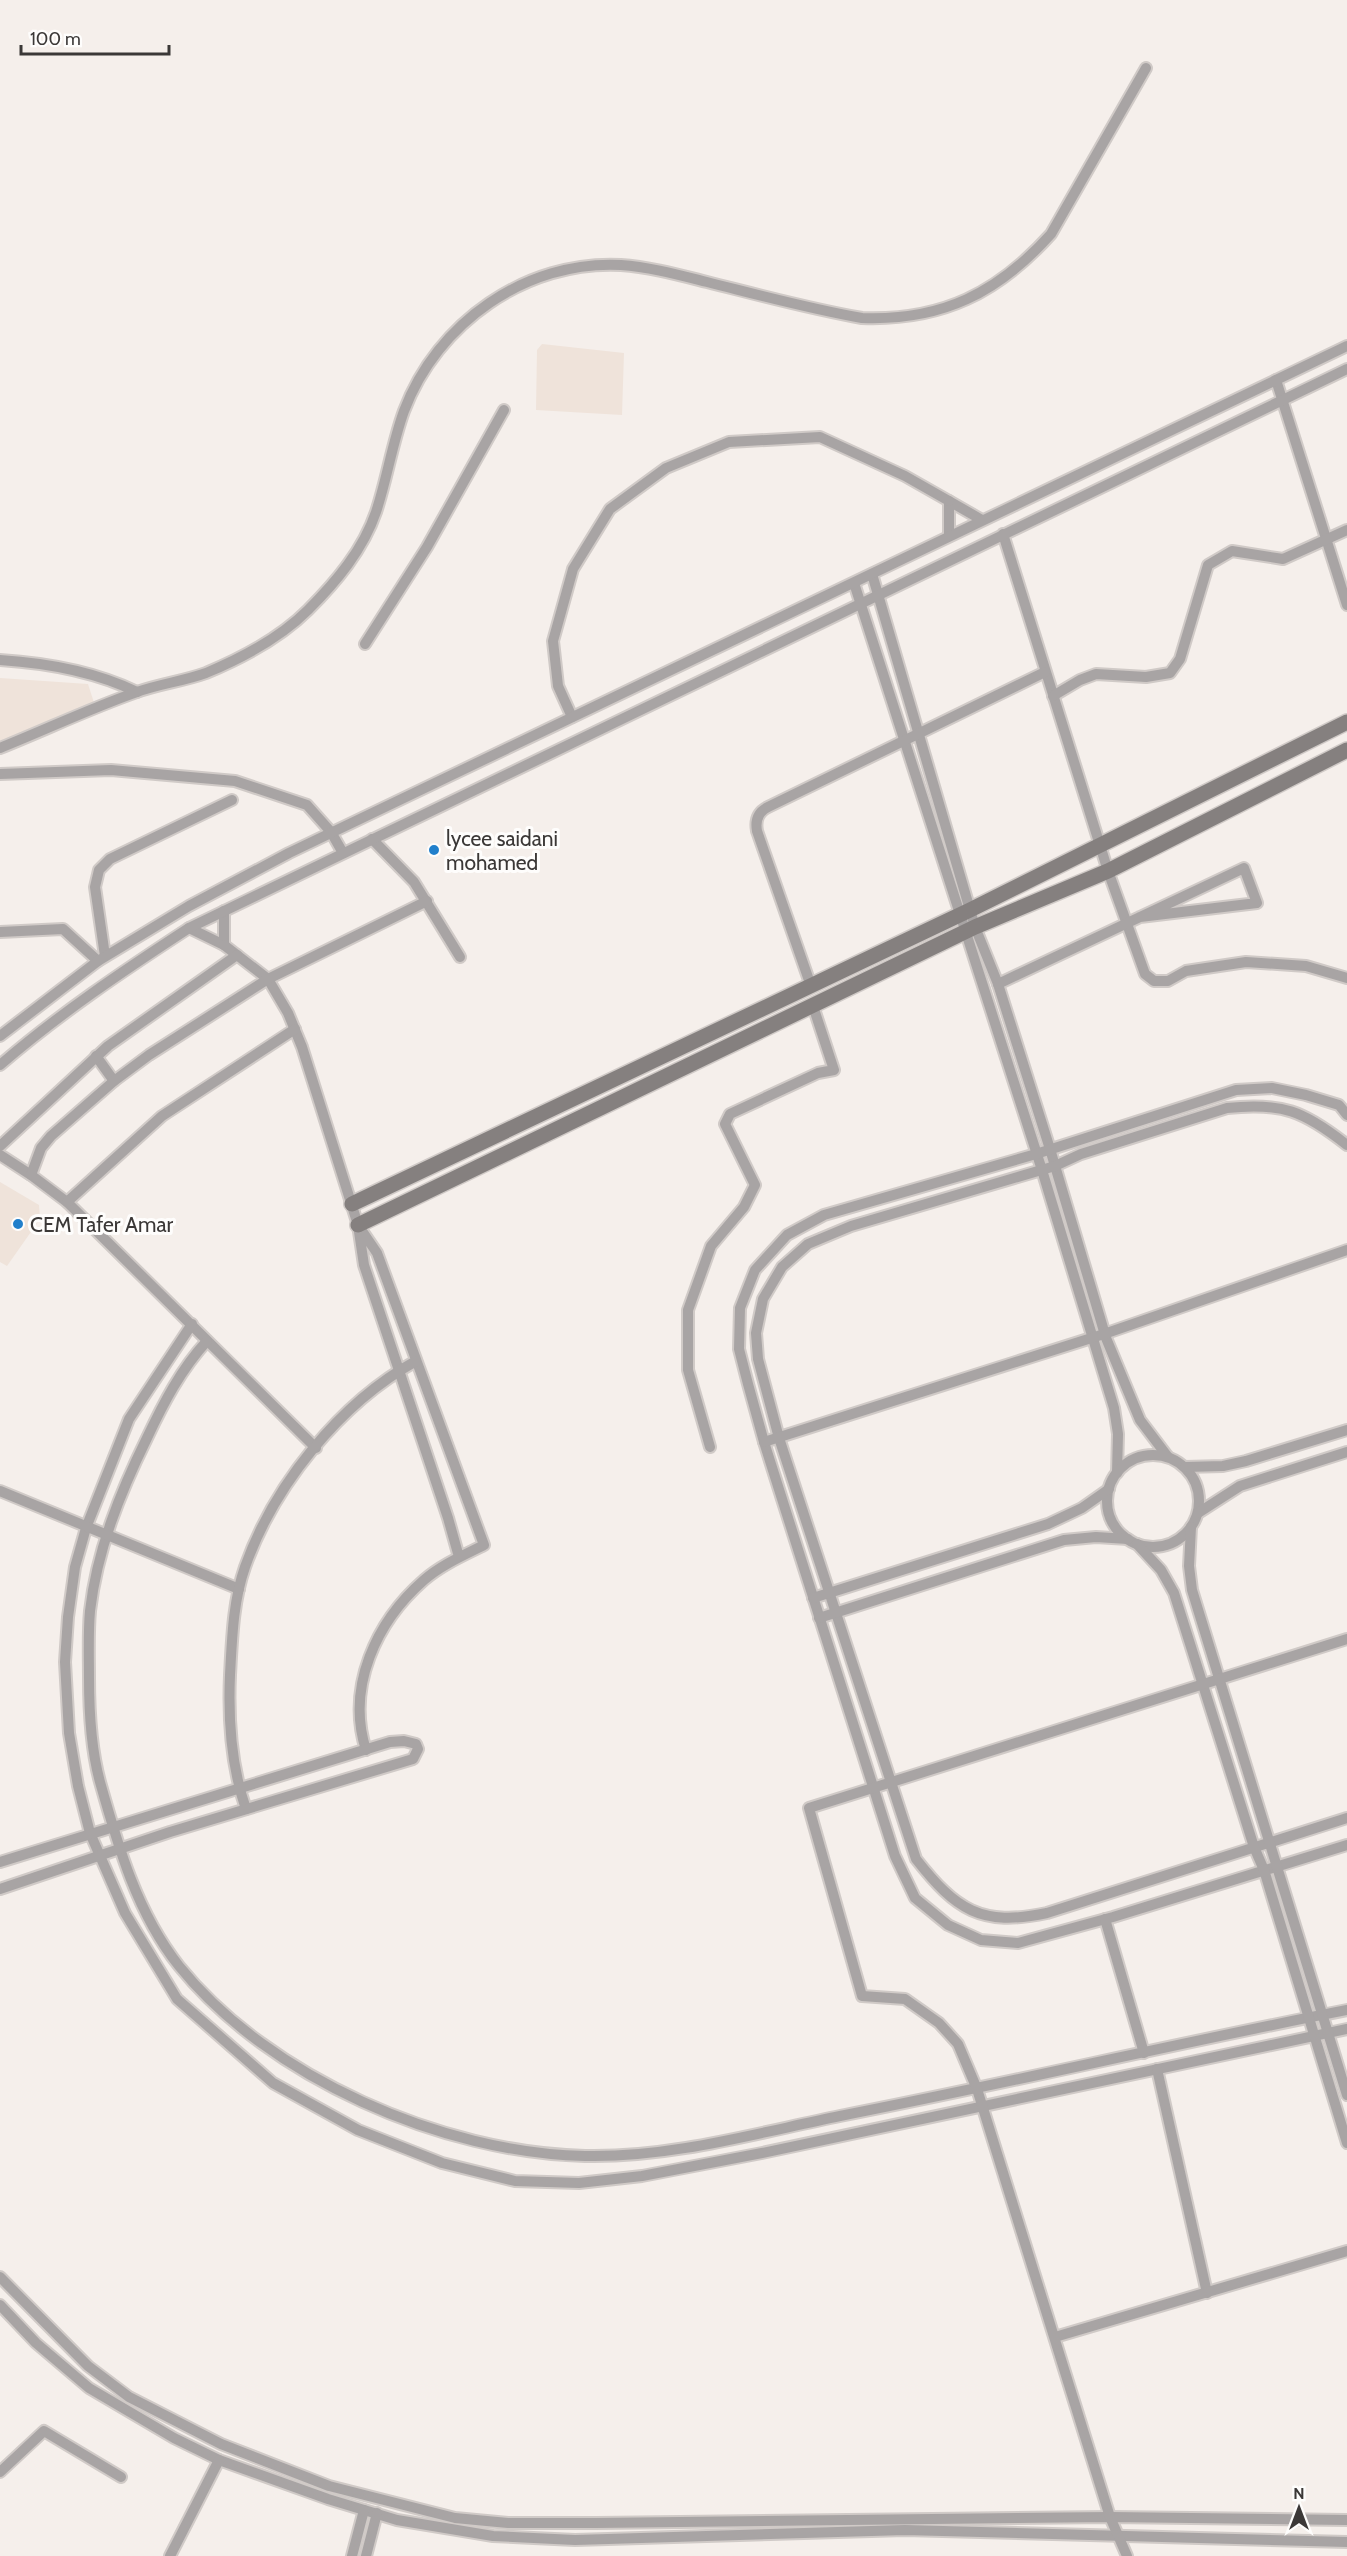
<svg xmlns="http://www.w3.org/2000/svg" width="1347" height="2556" viewBox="0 0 1347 2556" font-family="Cabin,sans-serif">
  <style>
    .built { fill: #efe3da }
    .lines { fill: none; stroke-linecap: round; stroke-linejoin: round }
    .street-casing { stroke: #d0cac7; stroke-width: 14 }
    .secondary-casing { stroke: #d0cac7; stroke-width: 18 }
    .street { stroke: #a8a4a4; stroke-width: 10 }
    .secondary { stroke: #85807f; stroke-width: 15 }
    .poi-dot { fill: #217fcb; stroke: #fefdfc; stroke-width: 2 }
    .labels { text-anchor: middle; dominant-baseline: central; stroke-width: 6; stroke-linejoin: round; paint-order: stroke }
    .poi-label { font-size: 21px; fill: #3b3837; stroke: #fefdfc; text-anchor: start }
  </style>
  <rect width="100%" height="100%" fill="#f5efeb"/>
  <!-- built -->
  <g class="built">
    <path d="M 542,344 L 624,353 L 622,415 L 536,410 L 537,350 Z"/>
    <path d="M 0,678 L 88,684 L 96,709 L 0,746 Z"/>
    <path d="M 0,1182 L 39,1205 L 40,1219 L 7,1266 L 0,1262 Z"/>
  </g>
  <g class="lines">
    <!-- street casing -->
    <g class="street-casing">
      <g id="street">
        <path d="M 1276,380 L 1347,605"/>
        <path d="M 1003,534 L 1108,871 L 1145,974 L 1154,981 L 1168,981 L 1186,971 L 1246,962 L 1306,966 L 1347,978"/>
        <path d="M 949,536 L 949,501 L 982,520"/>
        <path d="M 872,574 L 975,927 L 998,984 L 1050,1149 L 1106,1338 L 1140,1420 L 1168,1457"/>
        <path d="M 854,583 L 1042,1170 L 1114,1408 L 1118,1434 L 1117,1473"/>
        <path d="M 365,644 L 427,547 L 504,410"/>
        <path d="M 0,660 C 47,663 94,671 137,692"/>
        <path d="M 1053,696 L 1080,680 L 1096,674 L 1146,677 L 1170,673 L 1180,659 L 1208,565 L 1232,551 L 1283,559 L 1347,530"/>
        <path d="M 572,717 L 558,686 L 553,641 L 573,569 L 610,509 L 666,468 L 729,442 L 820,437 L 905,476 L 949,501"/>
        <path d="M 0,748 C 45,730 91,708 137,692 C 159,684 184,681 206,673 C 242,658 280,638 308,610 C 336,582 363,550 376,512 C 387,479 392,444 404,411 C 437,323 526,260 621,265 C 650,267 679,275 707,282 C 759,295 810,309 862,318 C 942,321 998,293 1051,234 L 1146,68"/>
        <path d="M 0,774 L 111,770 L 235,781 L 307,805 L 331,832 L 343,853"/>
        <path d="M 372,839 L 414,882 L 460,957"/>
        <path d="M 189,928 L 224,945 L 224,911"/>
        <path d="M 0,932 L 63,929 L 98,961"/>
        <path d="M 224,945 L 268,979 L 288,1013 L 302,1047 L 358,1225"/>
        <path d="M 105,956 L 95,887 L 99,870 L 110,859 L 232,800"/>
        <path d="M 998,984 L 1244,868 L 1257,903 L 1140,917"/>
        <path d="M 811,986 L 757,831 C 755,820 758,812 768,807 L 1045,672"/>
        <path d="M 0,1036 L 98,961 L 189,906 L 289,853 L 1347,346"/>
        <path d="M 96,1056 L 114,1081"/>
        <path d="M 0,1065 C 59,1014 123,971 189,928 L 1347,369"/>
        <path d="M 1347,1115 L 1339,1105 L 1306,1095 L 1272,1088 L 1236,1090 L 1036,1154 L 824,1215 L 787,1235 L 755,1270 L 740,1308 L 739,1349 L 748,1384 L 764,1442 L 895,1856 L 915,1898 L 948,1925 L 981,1940 L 1018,1943 L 1113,1917 L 1347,1845"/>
        <path d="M 1347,1145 C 1304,1111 1282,1102 1227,1108 L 1081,1154 L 1055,1166 L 851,1226 L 808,1244 L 782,1267 L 763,1299 L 756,1333 L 758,1359 L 779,1438 L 916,1859 C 956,1910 981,1927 1047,1913 L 1347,1818"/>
        <path d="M 0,1146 L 108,1046 L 237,955"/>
        <path d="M 0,1155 L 31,1175 L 67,1202 L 316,1448"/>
        <path d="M 31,1175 L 41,1148 L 51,1136 L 114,1081 L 149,1055 L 268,979 L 427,901"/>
        <path d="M 67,1202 L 162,1116 L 295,1029"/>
        <path d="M 192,1324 L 129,1419 L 86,1528 L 75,1567 L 68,1617 L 65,1662 L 69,1733 L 78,1786 L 90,1833 L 125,1913 L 177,1999 L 273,2083 L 358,2130 L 442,2163 L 515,2181 L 579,2183 L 642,2176 L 762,2153 L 1347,2029"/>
        <path d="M 207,1341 C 181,1369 163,1404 147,1438 C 120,1493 97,1550 90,1611 C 88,1633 89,1656 89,1678 C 89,1712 91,1749 100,1782 C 118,1846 137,1913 179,1966 C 269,2078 443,2153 585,2156 C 670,2158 757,2133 840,2116 C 1009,2083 1178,2043 1347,2010"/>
        <path d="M 764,1442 L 1104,1334 L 1347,1250"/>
        <path d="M 710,1447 L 688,1370 L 688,1310 L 711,1246 L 744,1207 L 755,1185 L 725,1124 L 730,1114 L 818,1073 L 834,1070 L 813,1006"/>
        <circle cx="1153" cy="1501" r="46"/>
        <path d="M 1185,1467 L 1223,1466 L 1246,1461 L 1347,1430"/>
        <path d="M 0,1491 L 239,1589"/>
        <path d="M 1198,1513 L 1240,1486 L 1347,1452"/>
        <path d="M 1191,1527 L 1189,1566 L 1192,1590 L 1347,2095"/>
        <path d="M 1137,1544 L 1161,1570 L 1174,1593 L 1254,1847 L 1264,1870 L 1347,2143"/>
        <path d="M 813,1598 L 1048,1524 L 1082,1508 L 1109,1489"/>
        <path d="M 819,1618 L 1064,1540 L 1096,1537 L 1128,1539"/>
        <path d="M 366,1750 C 346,1687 376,1622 424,1580 C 441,1565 464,1555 484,1545 L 377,1253 L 358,1225 L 364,1265 L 448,1518 L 459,1557"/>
        <path d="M 246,1809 C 231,1766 228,1721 230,1675 C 232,1639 233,1601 245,1567 C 274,1485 340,1403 416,1361"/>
        <path d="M 0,1862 L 390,1742 L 404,1741 L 416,1744 L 418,1749 L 413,1759 L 170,1832 L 0,1889"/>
        <path d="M 1105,1919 L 1144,2053"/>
        <path d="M 1157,2069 L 1207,2293"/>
        <path d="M 0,2277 L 88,2366 L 129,2397 L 221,2444 L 329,2486 L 455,2518 L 508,2523 L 596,2523 L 1110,2517 L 1347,2520"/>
        <path d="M 0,2305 L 36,2343 L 89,2388 L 174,2438 L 219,2460 L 328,2499 L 397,2520 L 493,2536 L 575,2540 L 905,2530 L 1347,2542"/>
        <path d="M 1055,2337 L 1347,2251"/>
        <path d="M 0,2472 L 44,2431 L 121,2477"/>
        <path d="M 170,2556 L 219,2460"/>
        <path d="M 352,2556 L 364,2510"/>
        <path d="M 366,2556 L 377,2513"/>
        <path d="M 1127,2556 L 1110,2517 L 977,2089 L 958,2044 L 939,2023 L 905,1999 L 862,1996 L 809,1808 L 1347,1639"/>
      </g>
    </g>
    <!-- secondary casing -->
    <g class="secondary-casing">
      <g id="secondary">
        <path d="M 352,1204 L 970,910 L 1347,722"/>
        <path d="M 358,1225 L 975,927 L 1108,871 L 1347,750"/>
      </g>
    </g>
    <!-- street -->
    <use href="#street" class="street"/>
    <!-- secondary -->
    <use href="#secondary" class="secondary"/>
  </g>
  <!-- markers -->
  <g class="poi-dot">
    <circle cx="434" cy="850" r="6"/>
    <circle cx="18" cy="1224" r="6"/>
  </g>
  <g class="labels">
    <!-- poi labels -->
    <g class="poi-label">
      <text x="446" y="838">lycee saidani<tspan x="446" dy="24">mohamed</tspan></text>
      <text x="30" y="1224">CEM Tafer Amar</text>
    </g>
  </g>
  <!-- north arrow -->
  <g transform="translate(1299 2508)" stroke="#fefdfc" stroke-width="4.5" paint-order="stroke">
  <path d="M0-4.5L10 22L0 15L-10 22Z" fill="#3b3837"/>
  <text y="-9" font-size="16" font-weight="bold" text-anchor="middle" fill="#3b3837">N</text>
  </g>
  <!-- scale -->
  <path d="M21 45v9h148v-9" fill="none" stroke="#3b3837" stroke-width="3"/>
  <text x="30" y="45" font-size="18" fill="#3b3837" stroke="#fefdfc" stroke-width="4.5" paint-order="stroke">100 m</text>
</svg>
